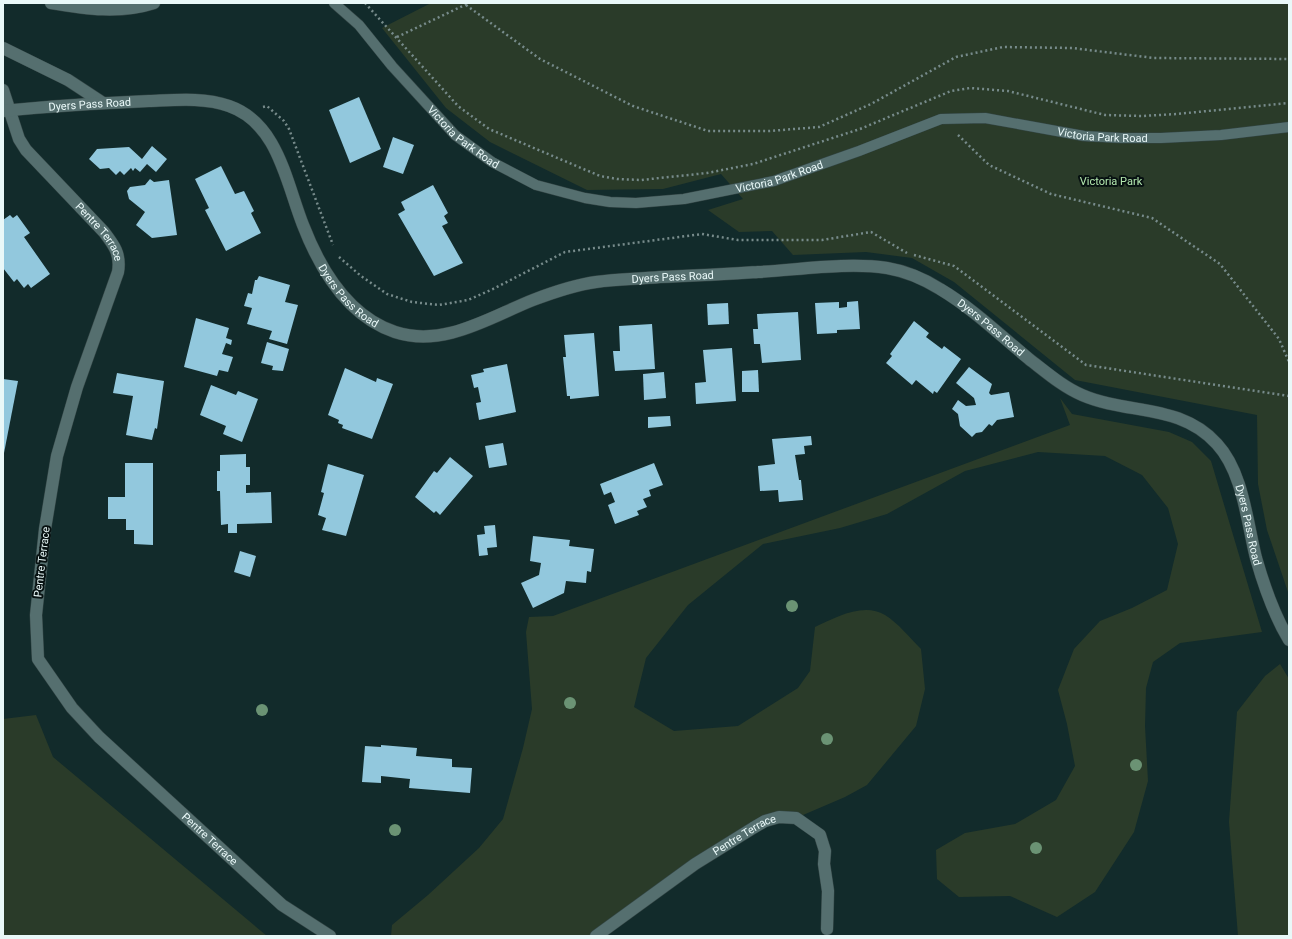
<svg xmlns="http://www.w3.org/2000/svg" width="1292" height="939" viewBox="0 0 1292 939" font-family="Roboto,sans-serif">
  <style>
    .green { fill: #2a3b29 }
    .building { fill: #92c8dd }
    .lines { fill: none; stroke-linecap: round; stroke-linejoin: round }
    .lane-casing { stroke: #334545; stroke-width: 11 }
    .street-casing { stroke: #334545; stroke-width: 13 }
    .secondary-casing { stroke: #334545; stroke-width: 13 }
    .path { stroke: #778b8b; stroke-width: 2.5; stroke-dasharray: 2 3; stroke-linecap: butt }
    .lane { stroke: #556f6f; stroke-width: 10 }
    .street { stroke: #556f6f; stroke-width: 12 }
    .secondary { stroke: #556f6f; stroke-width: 12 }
    .tree { fill: #6b9374 }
    .labels { text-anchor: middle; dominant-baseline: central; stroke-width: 4; stroke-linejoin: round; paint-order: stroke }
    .street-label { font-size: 11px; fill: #e9f8f8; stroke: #071111 }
    .park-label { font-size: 11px; fill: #b4e8af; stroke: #071111 }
  </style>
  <rect width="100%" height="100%" fill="#122b2b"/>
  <!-- green -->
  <g class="green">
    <path d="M 431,3 L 1289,3 L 1289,595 L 1267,530 L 1258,484 L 1257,415 L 1075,380 L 954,282 L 912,258 L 866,252 L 793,255 L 772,231 L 739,232 L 708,210 L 743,199 L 721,174 L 663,189 L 587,190 L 490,142 L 446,108 L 382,28 Z"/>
    <path d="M 1060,398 L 1072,414 L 1169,432 L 1192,442 L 1211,461 L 1262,632 L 1180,643 L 1153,662 L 1146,688 L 1145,726 L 1148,781 L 1134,832 L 1095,892 L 1057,917 L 1010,896 L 959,897 L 937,879 L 936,850 L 965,833 L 1015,824 L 1056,800 L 1075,766 L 1067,724 L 1058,690 L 1074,649 L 1100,621 L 1132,608 L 1167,590 L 1178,544 L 1168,508 L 1142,475 L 1105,456 L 1038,452 L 965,471 L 887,514 L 840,528 L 763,544 L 688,605 L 646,658 L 634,707 L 674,731 L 738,726 L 798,688 L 810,671 L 815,627 C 835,618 863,602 885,615 C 898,623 910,638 921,649 L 925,689 L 916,726 L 867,785 L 845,797 L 796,818 L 765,821 L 596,936 L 391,936 L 392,925 L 428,895 L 479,848 L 503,819 L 523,748 L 532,709 L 526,632 L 529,617 L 553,616 L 1070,425 Z"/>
    <path d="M 1280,664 L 1289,679 L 1289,936 L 1238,936 L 1229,822 L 1237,712 L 1265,676 Z"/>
    <path d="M 36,715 L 53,757 L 267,936 L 3,936 L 3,719 Z"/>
  </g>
  <!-- building -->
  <g class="building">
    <path d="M 359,97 L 381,149 L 350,163 L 329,110 Z"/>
    <path d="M 393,137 L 414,145 L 403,174 L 383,167 Z"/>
    <path d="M 152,146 L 167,159 L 156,172 L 147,164 L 140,172 L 135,168 L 133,171 L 131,168 L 124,175 L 120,171 L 116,175 L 109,168 L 100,169 L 89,159 L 97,149 L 129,147 L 142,159 Z"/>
    <path d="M 221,166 L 235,194 L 244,191 L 254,211 L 251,213 L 261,233 L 226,251 L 205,210 L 209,208 L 195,179 Z"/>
    <path d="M 150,179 L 154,182 L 169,180 L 177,235 L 152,238 L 136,225 L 145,212 L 129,199 L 127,191 L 130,187 L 145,185 Z"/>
    <path d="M 433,185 L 448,213 L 444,216 L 448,223 L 442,226 L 463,263 L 434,276 L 398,214 L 405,210 L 401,202 Z"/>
    <path d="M 10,215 L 13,218 L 17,215 L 30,233 L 24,237 L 50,274 L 31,288 L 28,284 L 24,288 L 17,279 L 14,282 L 3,268 L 3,220 Z"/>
    <path d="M 259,276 L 290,285 L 285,302 L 298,305 L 287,344 L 269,339 L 272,331 L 247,324 L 252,308 L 244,306 L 248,293 L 252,294 L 255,280 L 257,280 Z"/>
    <path d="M 858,301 L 860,329 L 837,330 L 837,333 L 817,334 L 815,303 L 839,302 L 839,308 L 847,307 L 847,302 Z"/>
    <path d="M 728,303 L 729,324 L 708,325 L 707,304 Z"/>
    <path d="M 798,312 L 801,360 L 762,363 L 760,344 L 754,344 L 753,329 L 758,329 L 757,314 Z"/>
    <path d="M 196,318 L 229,328 L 226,338 L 232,340 L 231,345 L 226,343 L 222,354 L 233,357 L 228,372 L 219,370 L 217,376 L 184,367 Z"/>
    <path d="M 914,321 L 929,333 L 926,337 L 942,349 L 944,346 L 961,359 L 937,393 L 934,391 L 933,394 L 916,380 L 912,385 L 886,363 L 892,356 L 890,354 Z"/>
    <path d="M 652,324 L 655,369 L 615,371 L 613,351 L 620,351 L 619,326 Z"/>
    <path d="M 594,333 L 599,396 L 570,399 L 570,396 L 567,396 L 563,357 L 566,357 L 564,335 Z"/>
    <path d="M 267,342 L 289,349 L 283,371 L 272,370 L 273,366 L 261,363 Z"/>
    <path d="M 732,348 L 736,401 L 696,404 L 695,383 L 706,382 L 703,350 Z"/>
    <path d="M 507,364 L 516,412 L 479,420 L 476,403 L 481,402 L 478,387 L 474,388 L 471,375 L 484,372 L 483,369 Z"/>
    <path d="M 969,367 L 992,384 L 989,393 L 991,395 L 1009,392 L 1014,417 L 997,420 L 992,426 L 989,424 L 982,432 L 976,433 L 972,437 L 960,426 L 958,414 L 952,409 L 958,400 L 966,406 L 976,405 L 974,398 L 956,383 Z"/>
    <path d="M 345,368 L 376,382 L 377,378 L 393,384 L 372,439 L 342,428 L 343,425 L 338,423 L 339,420 L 328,415 Z"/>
    <path d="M 758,370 L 759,392 L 742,392 L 742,371 Z"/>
    <path d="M 664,372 L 666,398 L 644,400 L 643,374 Z"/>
    <path d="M 117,373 L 164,381 L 157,429 L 155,428 L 152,440 L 126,435 L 133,396 L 113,393 Z"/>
    <path d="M 3,379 L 18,381 L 4,453 L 3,452 Z"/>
    <path d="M 211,385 L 236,395 L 238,391 L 258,399 L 242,442 L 223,434 L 226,426 L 200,415 Z"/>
    <path d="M 670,416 L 671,426 L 648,428 L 648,417 Z"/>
    <path d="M 811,436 L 812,445 L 804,446 L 805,454 L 795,455 L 799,480 L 801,480 L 803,500 L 779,502 L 778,490 L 760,491 L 758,466 L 775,464 L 772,439 Z"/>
    <path d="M 503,443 L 507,465 L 489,468 L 485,446 Z"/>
    <path d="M 246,454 L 246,467 L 250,467 L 250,485 L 246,485 L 246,493 L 271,492 L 272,523 L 237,524 L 237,533 L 228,533 L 228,524 L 221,525 L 220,491 L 217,491 L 217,471 L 220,471 L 220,455 Z"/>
    <path d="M 450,457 L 473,476 L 440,515 L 436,511 L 434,513 L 415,497 L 434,471 L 437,473 Z"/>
    <path d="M 125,463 L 153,463 L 153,545 L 134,544 L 134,530 L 126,530 L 126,519 L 108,519 L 108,497 L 125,497 Z"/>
    <path d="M 654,463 L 663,485 L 649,490 L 651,496 L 643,499 L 647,507 L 637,511 L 639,515 L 615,524 L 608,505 L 615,502 L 611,492 L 604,495 L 600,484 Z"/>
    <path d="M 328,464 L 364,475 L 346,536 L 322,530 L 326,518 L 318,515 L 324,493 L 321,492 Z"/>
    <path d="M 495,525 L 497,547 L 487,548 L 488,555 L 479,556 L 477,535 L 485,534 L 484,526 Z"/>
    <path d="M 533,536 L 570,540 L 569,546 L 594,549 L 591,572 L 587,571 L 586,583 L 566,581 L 564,593 L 533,608 L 521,583 L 539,575 L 541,563 L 530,561 Z"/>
    <path d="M 240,551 L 256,556 L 250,577 L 234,572 Z"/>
    <path d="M 381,745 L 417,748 L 416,756 L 452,759 L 452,767 L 472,768 L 470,793 L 409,788 L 410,779 L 381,776 L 381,783 L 362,782 L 365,746 L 381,747 Z"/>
  </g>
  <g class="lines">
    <!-- lane casing -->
    <g class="lane-casing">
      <g id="lane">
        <path id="s1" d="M 334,3 L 359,25 L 392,66 L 455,135 L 492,162 L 536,185 L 585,198 L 610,202 L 636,203 L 684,199 L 774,181 L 859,151 L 941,119 L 985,118 L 1084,136 L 1121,138 L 1161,138 L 1221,135 L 1289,127"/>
      </g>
    </g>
    <!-- street casing -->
    <g class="street-casing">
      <g id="street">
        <path d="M 51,3 C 86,9 120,14 154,3"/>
        <path d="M 3,48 L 68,80 L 103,103"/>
        <path id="s2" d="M 3,90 L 19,139 L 26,150 L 104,232 C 114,245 121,254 118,272 L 77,387 L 57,456 L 45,529 L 36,615 L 38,659 L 72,708 L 99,737 L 282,905 L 330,936"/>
        <path id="s3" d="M 596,936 L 695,864 L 753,828 L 765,821 L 779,817 L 796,818 L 820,835 L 825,851 L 824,864 L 828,891 L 827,929"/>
      </g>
    </g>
    <!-- secondary casing -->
    <g class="secondary-casing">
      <g id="secondary">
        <path id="s4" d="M 3,111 C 51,106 100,103 149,101 C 175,100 204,97 229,106 C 278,123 286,182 303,225 C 320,269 347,316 395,332 C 444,348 490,317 533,300 C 554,292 574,285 596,282 C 617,279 639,279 660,277 C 693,276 725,274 758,272 C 797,270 848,262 887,268 C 905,271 924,279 940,289 C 972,308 1000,335 1029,359 C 1046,372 1063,387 1082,395 C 1128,415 1180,403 1217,444 C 1243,472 1247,522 1256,558 C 1264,586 1274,615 1289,640"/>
      </g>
    </g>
    <!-- path -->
    <g class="path">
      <path d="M 365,3 L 458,106 L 489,129 L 600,176 L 617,179 L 641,180 L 707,173 L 753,164 L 860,129 L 951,91 L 970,88 L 1008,91 L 1105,115 L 1142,116 L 1177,114 L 1289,103"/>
      <path d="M 466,5 L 540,59 L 633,106 L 708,131 L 770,131 L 819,127 L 871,104 L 956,57 L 1003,47 L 1072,48 L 1154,58 L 1289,59"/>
      <path d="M 397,37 L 469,3"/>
      <path d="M 263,107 L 267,106 L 284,121 L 289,129 L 333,245"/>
      <path d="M 958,135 L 989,165 L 1051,194 L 1152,218 L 1220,264 L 1279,339 L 1289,362"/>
      <path d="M 914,255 L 954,266 L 1086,365 L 1289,396"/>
      <path d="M 339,257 L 361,276 L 387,294 L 412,302 L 439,305 L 468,300 L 493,289 L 565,252 L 702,234 L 738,240 L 822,240 L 871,232 L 907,253"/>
    </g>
    <!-- lane -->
    <use href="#lane" class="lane"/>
    <!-- street -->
    <use href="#street" class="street"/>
    <!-- secondary -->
    <use href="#secondary" class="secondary"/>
  </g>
  <!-- trees -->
  <g class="tree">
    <circle cx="792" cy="606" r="6"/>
    <circle cx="570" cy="703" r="6"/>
    <circle cx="262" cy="710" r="6"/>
    <circle cx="827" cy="739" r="6"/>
    <circle cx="1136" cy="765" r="6"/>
    <circle cx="395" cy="830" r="6"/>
    <circle cx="1036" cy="848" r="6"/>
  </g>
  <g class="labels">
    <!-- street labels -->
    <g class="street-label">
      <text stroke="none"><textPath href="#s4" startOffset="87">Dyers Pass Road</textPath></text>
      <text stroke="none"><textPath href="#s1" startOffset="187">Victoria Park Road</textPath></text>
      <text stroke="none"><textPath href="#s1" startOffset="858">Victoria Park Road</textPath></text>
      <text stroke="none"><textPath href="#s1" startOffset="523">Victoria Park Road</textPath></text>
      <text stroke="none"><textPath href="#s2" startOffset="175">Pentre Terrace</textPath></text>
      <text stroke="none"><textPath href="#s4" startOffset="806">Dyers Pass Road</textPath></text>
      <text stroke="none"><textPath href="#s4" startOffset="458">Dyers Pass Road</textPath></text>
      <text stroke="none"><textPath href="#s4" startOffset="1142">Dyers Pass Road</textPath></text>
      <text stroke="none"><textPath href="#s4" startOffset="1490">Dyers Pass Road</textPath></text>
      <text transform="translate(42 562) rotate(-83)">Pentre Terrace</text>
      <text stroke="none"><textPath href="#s3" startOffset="180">Pentre Terrace</textPath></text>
      <text stroke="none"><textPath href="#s2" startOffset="870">Pentre Terrace</textPath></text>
    </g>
    <!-- park labels -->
    <g class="park-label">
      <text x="1111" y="181">Victoria Park</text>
    </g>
  </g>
  <!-- border -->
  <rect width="1292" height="939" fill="none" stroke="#e9f8f8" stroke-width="8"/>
</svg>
